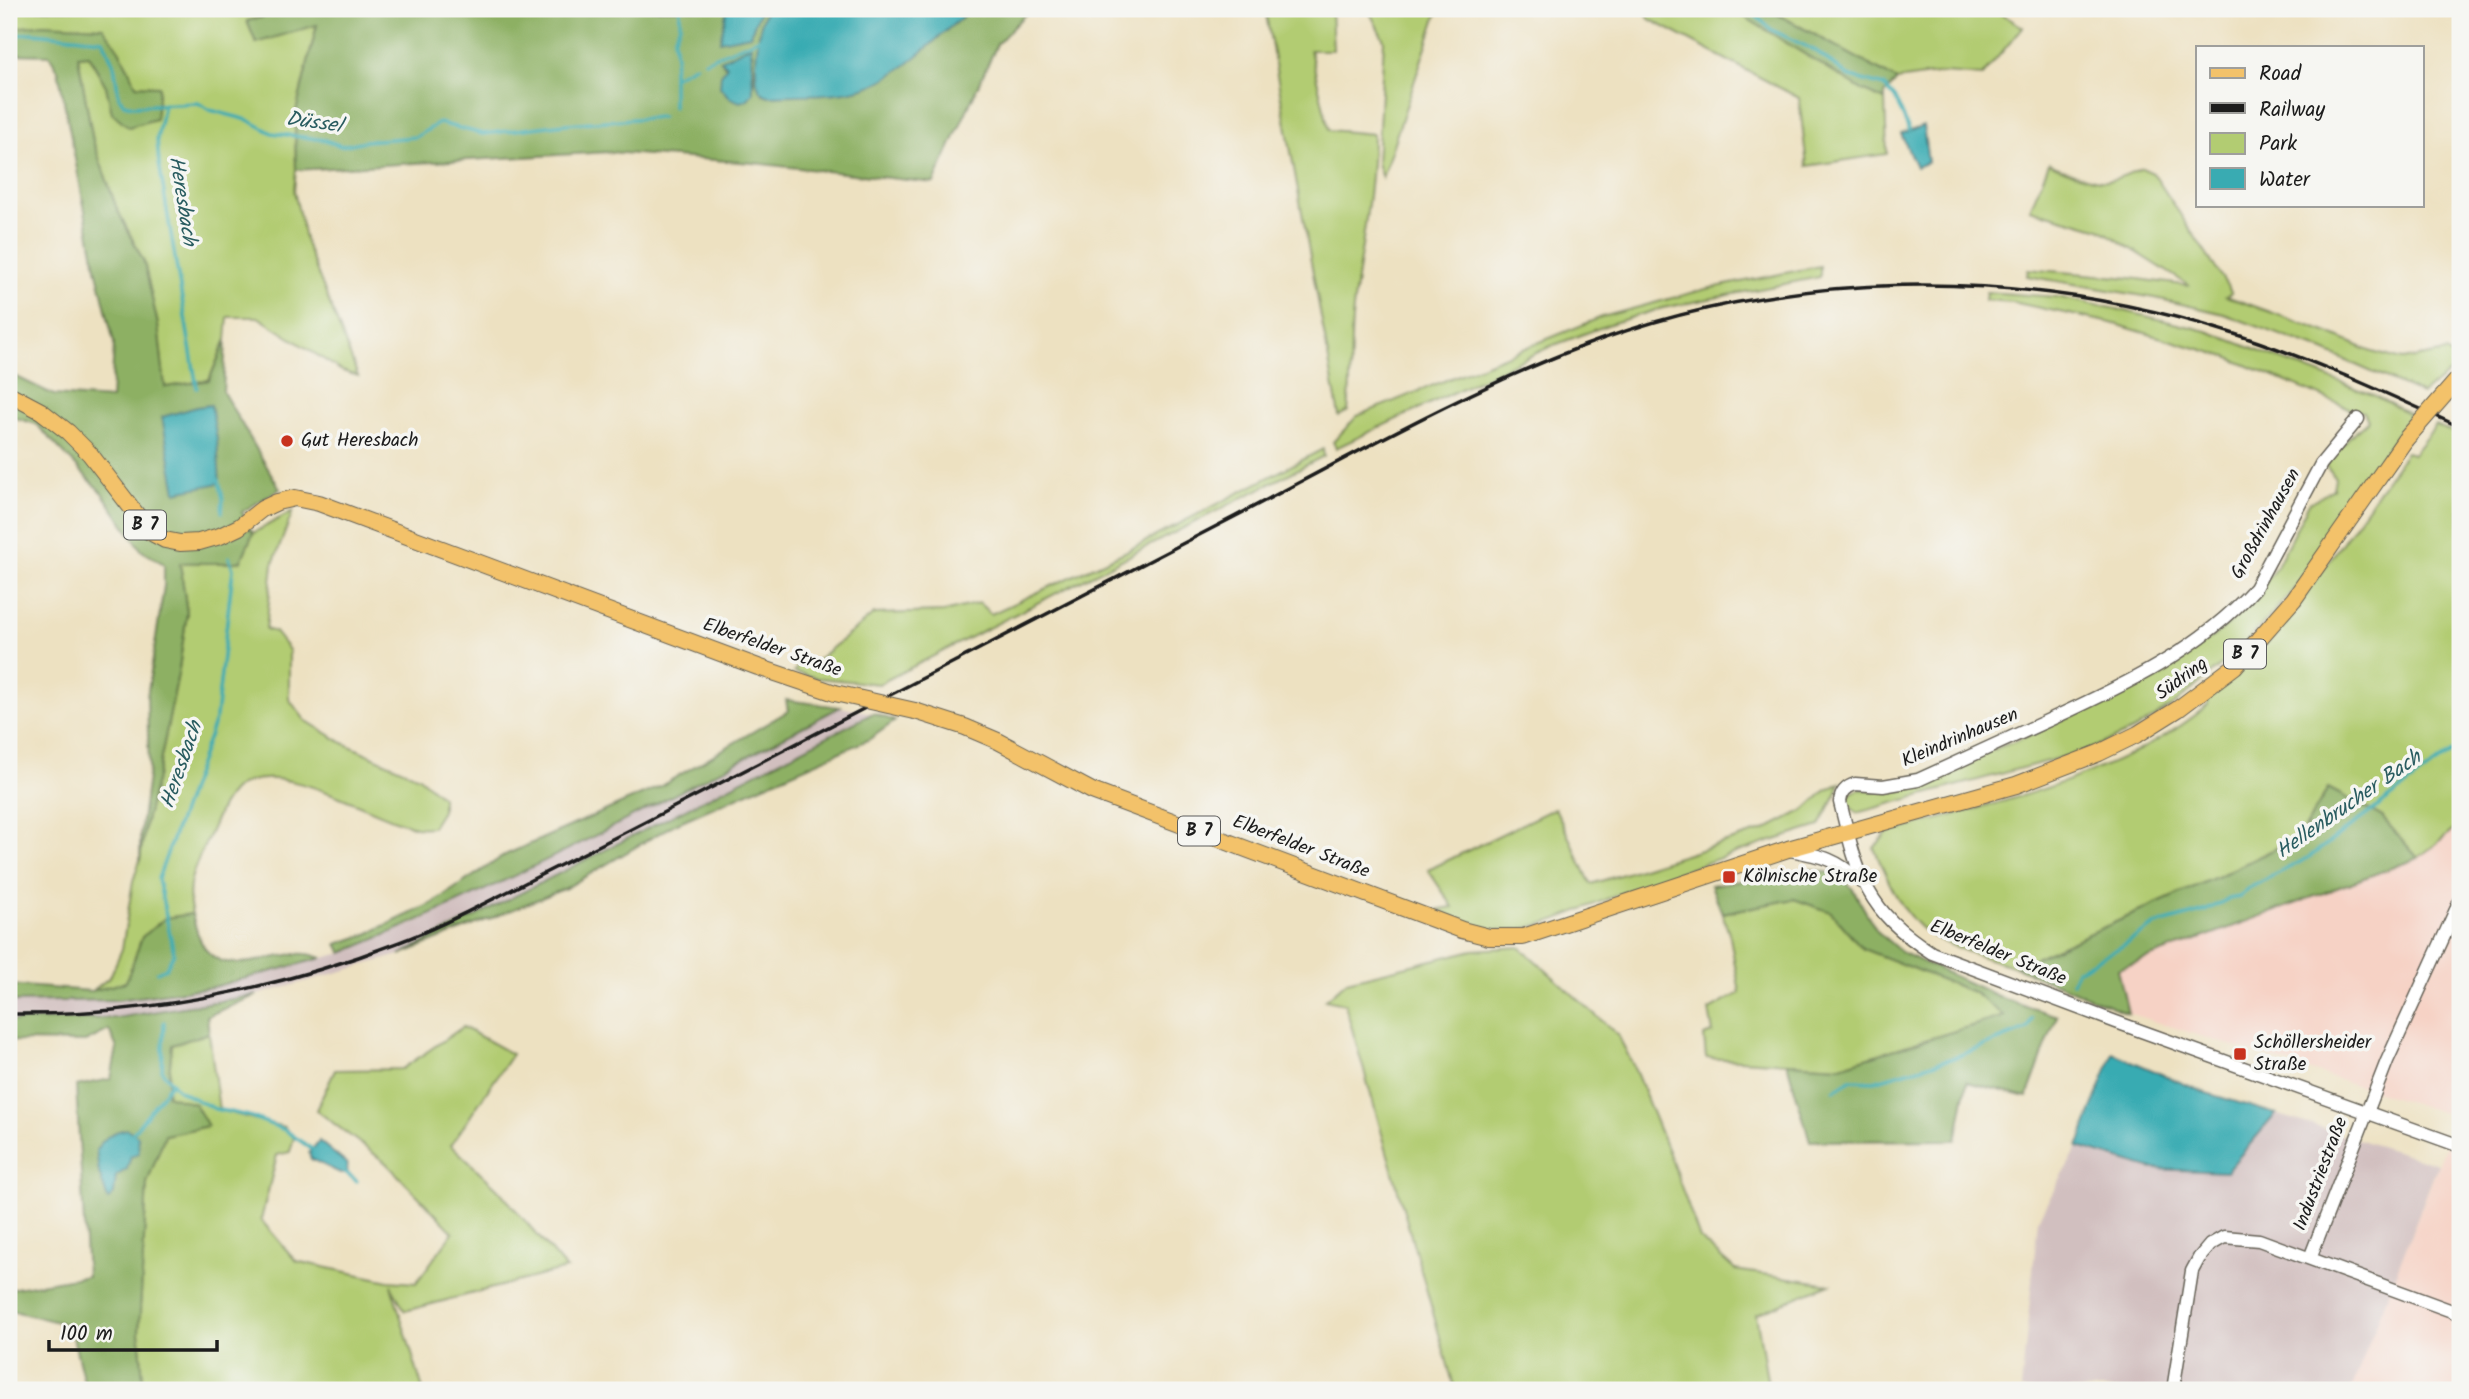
<svg xmlns="http://www.w3.org/2000/svg" width="2469" height="1399" viewBox="0 0 2469 1399" font-family="Kalam,sans-serif">
  <style>
    .built { fill: #f6d2c5 }
    .industrial { fill: #d1bfbf }
    .green { fill: #b2cc72; stroke: #677447; stroke-width: 2 }
    .forest { fill: #8db064; stroke: #546640; stroke-width: 2; fill-rule: evenodd }
    .water { fill: #39abb2; stroke: #2a6467; stroke-width: 2 }
    .lines { fill: none; stroke-linecap: round; stroke-linejoin: round }
    .stream { stroke: #39abb2; stroke-width: 3.5 }
    .minor-casing { stroke: #656156; stroke-width: 15 }
    .major-casing { stroke: #656156; stroke-width: 18 }
    .minor { stroke: #fff; stroke-width: 12 }
    .major { stroke: #f3c26a; stroke-width: 16 }
    .rail { stroke: #1c1c1c; stroke-width: 3.5 }
    .major-bridge-casing { stroke: #656156; stroke-width: 18; stroke-linecap: butt }
    .major-bridge { stroke: #f3c26a; stroke-width: 16 }
    .poi-dot { fill: #c8321e; stroke: #f6f6f2; stroke-width: 2.5 }
    .labels { text-anchor: middle; dominant-baseline: central; stroke-width: 7; stroke-linejoin: round; paint-order: stroke }
    .shield { fill: #f6f6f2; stroke: #5d5d5c; stroke-width: 2 }
    .shield-label { font-size: 18px; font-weight: bold; fill: #1c1c1c }
    .poi-label { font-size: 19px; fill: #1c1c1c; stroke: #f6f6f2; text-anchor: start }
    .street-label { font-size: 19px; fill: #1c1c1c; stroke: #f6f6f2 }
    .water-label { font-size: 21px; font-style: italic; fill: #295c60; stroke: #f6f6f2 }
  </style>
  <rect width="100%" height="100%" fill="#f6f6f2"/>
  <filter id="ink" filterUnits="userSpaceOnUse"><feTurbulence type="fractalNoise" baseFrequency=".0143" numOctaves="2"/><feDisplacementMap in="SourceGraphic" scale="14" xChannelSelector="R" yChannelSelector="G"/><feConvolveMatrix kernelMatrix="1 2 1 2 8 2 1 2 1" color-interpolation-filters="sRGB"/></filter>
  <filter id="wash" filterUnits="userSpaceOnUse"><feTurbulence type="fractalNoise" baseFrequency=".00686" numOctaves="4" result="noise"/><feDisplacementMap in="SourceGraphic" scale="28" xChannelSelector="R" yChannelSelector="G"/><feGaussianBlur stdDeviation="1.57" result="paint"/><feColorMatrix in="noise" values="0 0 0 0 0 0 0 0 0 0 0 0 0 0 0 0 0 1.4 0 .05"/><feComposite in="paint" operator="in"/></filter>
  <g filter="url(#wash)">
    <rect width="100%" height="100%" fill="#ede1c1"/>
    <!-- built -->
    <path class="built" d="M 2460,825 L 2460,1390 L 2350,1390 L 2457,1117 L 2128,1013 L 2117,969 L 2418,859 Z"/>
    <!-- industrial -->
    <g class="industrial">
      <path d="M 840,707 L 873,713 L 400,955 L 257,995 L 219,1003 L 116,1018 L 9,1021 L 9,1002 L 116,1000 L 213,987 L 342,953 L 414,924 L 588,840 Z"/>
      <path d="M 2276,1114 L 2438,1164 L 2351,1390 L 2021,1390 L 2038,1219 L 2078,1147 L 2153,1169 L 2226,1172 Z"/>
    </g>
    <!-- green -->
    <g class="green">
      <path d="M 9,9 L 295,9 L 247,21 L 256,43 L 317,24 L 295,116 L 296,170 L 294,191 L 306,243 L 358,376 L 342,371 L 258,317 L 228,317 L 226,340 L 209,380 L 165,388 L 158,325 L 144,262 L 117,209 L 93,141 L 78,56 L 88,55 L 106,86 L 112,113 L 136,85 L 119,50 L 44,24 L 9,29 Z"/>
      <path d="M 1265,9 L 1331,9 L 1333,50 L 1310,50 L 1329,130 L 1373,134 C 1373,193 1360,251 1353,309 C 1349,343 1352,377 1348,411 L 1339,416 Z"/>
      <path d="M 1368,9 L 1443,9 L 1437,14 L 1382,178 L 1377,163 L 1384,40 Z"/>
      <path d="M 1645,9 L 1732,9 L 1864,91 L 1885,100 L 1887,154 L 1807,166 L 1799,98 L 1649,19 Z"/>
      <path d="M 1769,9 L 1993,9 L 2023,27 L 1982,76 L 1944,73 L 1897,80 Z"/>
      <path d="M 2049,163 C 2067,170 2090,182 2110,180 C 2121,178 2132,172 2142,168 L 2153,173 L 2232,293 L 2226,296 L 2329,333 L 2372,352 L 2403,360 L 2446,352 L 2453,357 L 2456,368 L 2422,394 L 2324,351 L 2224,314 L 2155,298 L 2027,276 L 2028,269 L 2131,278 L 2190,286 L 2100,229 L 2030,209 Z"/>
      <path d="M 1820,266 L 1820,277 L 1663,308 L 1613,323 L 1549,347 L 1336,448 L 1333,442 L 1357,416 L 1602,317 L 1706,289 Z"/>
      <path d="M 1986,292 L 2057,297 L 2121,310 L 2207,331 L 2373,395 L 2410,414 L 2297,586 L 2238,651 L 2175,704 L 2132,731 L 2088,750 L 1857,813 L 1847,804 L 1849,794 L 1860,789 L 1877,791 L 2016,741 L 2110,698 L 2159,672 L 2220,632 L 2252,601 L 2277,566 L 2309,503 L 2333,489 L 2335,478 L 2326,464 L 2350,436 L 2368,420 L 2364,412 L 2351,409 L 2227,357 L 2111,323 L 2012,302 L 1985,300 Z"/>
      <path d="M 2436,425 L 2460,436 L 2460,825 L 2418,858 L 2381,816 L 2328,788 L 2300,837 L 2221,875 L 2015,967 C 1989,959 1940,945 1920,927 C 1898,907 1885,874 1874,848 L 1887,833 C 1992,804 2125,776 2208,705 L 2209,694 L 2244,665 L 2284,625 L 2406,452 L 2413,454 Z"/>
      <path d="M 1323,449 L 1324,456 L 879,684 L 817,678 L 794,672 L 800,662 L 817,660 L 874,614 L 944,612 L 979,603 L 991,614 L 1129,550 Z"/>
      <path d="M 293,511 L 273,564 L 266,629 L 275,632 L 289,650 L 289,699 L 305,720 L 343,743 L 419,777 L 442,797 L 442,811 L 432,827 C 427,827 421,828 416,827 C 373,817 272,752 233,791 C 222,802 217,818 210,833 C 198,862 183,882 192,914 L 165,918 L 142,937 L 126,982 L 92,991 L 110,977 L 122,949 L 133,881 L 140,860 L 145,825 L 158,773 L 179,669 L 187,613 L 180,562 C 200,562 222,565 241,561 L 253,533 Z"/>
      <path d="M 1840,783 L 1837,792 L 1820,826 C 1755,846 1691,867 1627,891 C 1594,903 1543,929 1510,930 C 1483,930 1460,923 1439,909 L 1453,907 L 1428,870 L 1555,808 L 1591,884 L 1765,830 L 1806,809 L 1825,791 Z"/>
      <path d="M 1794,899 L 1831,912 L 1863,949 L 1973,992 L 2005,1016 L 1840,1066 L 1706,1058 L 1704,1036 L 1713,1033 L 1709,1010 L 1740,993 L 1730,937 L 1722,913 Z"/>
      <path d="M 1520,947 L 1618,1035 L 1633,1065 L 1672,1161 L 1700,1239 L 1735,1270 L 1830,1284 L 1756,1314 L 1769,1390 L 1455,1390 L 1345,1004 L 1325,1000 L 1347,981 L 1473,950 Z"/>
      <path d="M 463,1027 L 512,1054 L 451,1145 L 498,1189 L 566,1269 L 405,1311 L 391,1285 L 423,1390 L 144,1390 L 139,1332 L 147,1183 L 165,1135 L 207,1126 L 195,1104 L 167,1096 L 172,1045 L 209,1033 L 219,1110 L 284,1127 L 294,1137 L 290,1152 L 277,1155 L 261,1220 L 296,1261 L 389,1281 L 416,1283 L 453,1232 L 386,1163 L 316,1110 L 335,1070 L 402,1069 Z"/>
    </g>
    <!-- forest -->
    <g class="forest">
      <path d="M 295,9 L 766,9 C 754,38 758,64 763,94 L 769,96 L 839,92 L 868,86 L 911,60 L 972,9 L 1030,9 L 997,44 L 934,183 L 753,163 L 609,152 L 296,170 L 295,116 L 317,25 L 256,43 L 247,21 ZM 752,52 C 753,68 758,87 747,100 L 721,60 Z"/>
      <path d="M 1732,9 L 1768,9 L 1897,80 L 1885,94 L 1885,100 L 1864,91 Z"/>
      <path d="M 44,24 L 103,27 L 119,50 L 136,85 L 159,86 L 156,119 L 129,127 L 112,113 L 106,86 L 89,55 L 78,56 L 93,141 L 117,209 L 144,262 L 158,325 L 165,387 L 209,380 L 226,340 L 223,392 L 280,489 L 242,512 L 253,533 L 241,561 C 222,565 200,562 180,563 L 187,613 L 179,669 L 158,773 L 145,825 L 140,860 L 140,835 L 149,769 L 147,697 L 164,586 L 164,564 L 142,551 L 102,493 L 36,424 L 9,416 L 9,373 L 54,395 L 111,399 L 114,343 L 96,268 L 58,70 L 49,55 L 9,54 L 9,29 Z"/>
      <path d="M 786,700 L 840,707 C 677,793 514,883 342,953 L 337,944 L 367,934 L 431,904 L 505,855 L 659,787 L 788,711 Z"/>
      <path d="M 873,713 L 895,721 L 870,739 L 675,824 L 566,888 L 400,955 Z"/>
      <path d="M 2328,788 L 2381,816 L 2418,858 L 2118,969 L 2128,1013 L 2015,967 L 2221,875 L 2300,837 Z"/>
      <path d="M 1811,869 L 1837,874 L 1852,888 L 1877,931 L 1901,952 L 2004,999 L 2057,1016 L 2027,1097 L 1967,1082 L 1956,1140 L 1810,1141 L 1787,1063 L 1840,1066 L 2004,1016 L 1973,992 L 1863,949 L 1831,912 L 1794,899 L 1722,913 L 1711,885 Z"/>
      <path d="M 192,914 C 196,928 199,944 210,954 C 232,976 279,951 306,954 C 311,954 317,957 322,958 L 213,987 L 116,1000 L 9,1002 L 9,985 L 92,991 L 126,982 L 142,937 L 165,918 Z"/>
      <path d="M 257,995 L 207,1016 L 209,1033 L 172,1045 L 167,1095 L 195,1104 L 208,1126 L 165,1135 L 147,1183 L 139,1332 L 144,1390 L 86,1390 L 70,1325 L 9,1310 L 9,1289 L 87,1276 L 76,1086 L 111,1079 L 117,1048 L 109,1030 L 85,1042 L 9,1041 L 9,1021 L 116,1018 Z"/>
    </g>
    <!-- water -->
    <g class="water">
      <path d="M 727,9 L 761,9 L 750,35 L 720,41 Z"/>
      <path d="M 766,9 L 972,9 C 940,33 905,74 867,87 C 837,97 801,94 769,96 C 765,94 763,95 760,90 C 751,76 759,24 766,9 Z"/>
      <path d="M 751,45 L 753,93 L 747,100 L 740,102 L 730,98 L 720,87 L 721,75 L 727,66 L 721,60 Z"/>
      <path d="M 1923,126 L 1928,162 L 1916,167 L 1901,134 Z"/>
      <path d="M 211,405 L 217,439 L 220,483 L 176,492 L 162,417 L 197,407 Z"/>
      <path d="M 2113,1053 L 2203,1092 L 2276,1114 L 2226,1172 L 2153,1169 L 2078,1147 Z"/>
      <path d="M 127,1129 L 138,1136 L 139,1153 L 131,1156 L 127,1169 L 116,1176 L 114,1194 L 108,1200 L 99,1173 L 96,1150 C 105,1137 111,1132 127,1129 Z"/>
      <path d="M 319,1141 L 347,1164 L 347,1173 L 340,1173 L 311,1159 L 309,1153 Z"/>
    </g>
    <g class="lines">
      <!-- stream -->
      <g class="stream">
        <path d="M 1748,9 L 1772,30 L 1816,51 L 1848,76 L 1884,86 L 1895,98 L 1909,130"/>
        <path d="M 9,36 L 33,33 L 103,40 L 114,65 L 119,97 L 124,104 L 133,106 L 198,103 L 210,110 L 248,120 L 272,133 L 325,140 L 341,146 L 365,141 L 416,137 L 439,123 L 483,134 L 565,124 L 662,117"/>
        <path d="M 705,61 L 760,38"/>
        <path d="M 673,77 L 696,65"/>
        <path d="M 164,104 L 157,139 L 159,163 L 197,388"/>
        <path d="M 673,107 L 673,69 L 676,57 L 674,39 L 680,25 L 680,9"/>
        <path d="M 219,480 L 223,499 L 222,512"/>
        <path d="M 157,972 L 166,968 L 174,953 L 158,879 L 216,717 L 233,569 L 229,557"/>
        <path d="M 2072,982 L 2077,970 L 2119,948 L 2155,925 L 2205,911 L 2228,899 L 2240,897 L 2247,889 L 2308,858 L 2460,746"/>
        <path d="M 164,1022 L 162,1071 L 177,1089 L 191,1097 L 215,1109 L 249,1116 L 285,1130 L 316,1152"/>
        <path d="M 1834,1090 L 1850,1080 L 1874,1081 L 1953,1058 L 2027,1029 L 2032,1019"/>
        <path d="M 133,1133 L 172,1082"/>
        <path d="M 345,1172 L 357,1181"/>
      </g>
    </g>
  </g>
  <g filter="url(#ink)">
    <g class="lines">
      <!-- minor casing -->
      <g class="minor-casing">
        <g id="minor">
          <path d="M 2358,419 L 2321,464 L 2255,588 C 2200,650 2123,686 2049,720 C 2005,740 1962,760 1918,780 L 1883,786 L 1855,784 C 1846,787 1841,792 1840,802 C 1858,876 1865,910 1932,953 L 2116,1022 L 2460,1146"/>
          <path d="M 1790,850 C 1822,856 1837,859 1861,882"/>
          <path d="M 2310,1258 L 2387,1061 L 2460,901"/>
          <path d="M 2173,1390 L 2192,1271 L 2199,1258 L 2210,1245 L 2224,1237 L 2259,1240 L 2460,1314"/>
        </g>
      </g>
      <!-- major casing -->
      <g class="major-casing">
        <g id="major">
          <path d="M 9,394 L 41,411 L 68,432 L 90,454 L 150,532 L 165,540 L 180,543 L 199,542 L 220,536 L 239,527 L 262,509 L 277,502 L 295,498 L 319,503 L 758,667 L 835,693"/>
          <path d="M 915,711 L 965,727 L 998,741 L 1092,791 L 1462,930 L 1489,937 L 1523,937 L 1788,849 L 2016,785 L 2099,753 L 2138,734 L 2178,709 L 2235,666 L 2294,599 L 2405,440"/>
        </g>
      </g>
      <!-- minor -->
      <use href="#minor" class="minor"/>
      <!-- major -->
      <use href="#major" class="major"/>
      <!-- rail -->
      <path class="rail" d="M 9,1014 C 142,1016 272,991 397,943 C 438,928 477,907 517,887 C 568,861 619,836 670,809 C 858,711 1046,615 1234,517 C 1347,458 1459,394 1578,348 C 1783,268 2019,266 2228,332 C 2308,357 2384,392 2460,427"/>
      <!-- major-bridge casing -->
      <g class="major-bridge-casing">
        <g id="major-bridge">
          <path d="M 2405,440 L 2460,377"/>
          <path d="M 835,693 L 915,711"/>
        </g>
      </g>
      <!-- major-bridge -->
      <use href="#major-bridge" class="major-bridge"/>
    </g>
  </g>
  <!-- markers -->
  <g class="poi-dot">
    <circle cx="287" cy="441" r="7"/>
    <rect x="1722" y="870" width="14" height="14" rx="3.5"/>
    <rect x="2233" y="1047" width="14" height="14" rx="3.5"/>
  </g>
  <g class="labels">
    <!-- shield labels -->
    <g class="shield">
      <rect x="124" y="510.5" width="42" height="29" rx="5"/>
      <rect x="2224" y="639.5" width="42" height="29" rx="5"/>
      <rect x="1178" y="816.5" width="42" height="29" rx="5"/>
    </g>
    <g class="shield-label">
      <text x="145" y="525">B 7</text>
      <text x="2245" y="654">B 7</text>
      <text x="1199" y="831">B 7</text>
    </g>
    <!-- poi labels -->
    <g class="poi-label">
      <text x="301" y="441">Gut Heresbach</text>
      <text x="1743" y="877">Kölnische Straße</text>
      <text x="2254" y="1043">Schöllersheider<tspan x="2254" dy="22">Straße</tspan></text>
    </g>
    <!-- street labels -->
    <g class="street-label">
      <text transform="translate(2266 524) rotate(-61)">Großdrinhausen</text>
      <text transform="translate(772 648) rotate(19)">Elberfelder Straße</text>
      <text transform="translate(2182 679) rotate(-36)">Südring</text>
      <text transform="translate(1960 738) rotate(-23)">Kleindrinhausen</text>
      <text transform="translate(1301 847) rotate(21)">Elberfelder Straße</text>
      <text transform="translate(1998 953) rotate(22)">Elberfelder Straße</text>
      <text transform="translate(2321 1174) rotate(-69)">Industriestraße</text>
    </g>
    <!-- water labels -->
    <g class="water-label">
      <text transform="translate(314 123) rotate(8)">Düssel</text>
      <text transform="translate(182 201) rotate(81)">Heresbach</text>
      <text transform="translate(182 765) rotate(-71)">Heresbach</text>
      <text transform="translate(2349 805) rotate(-35)">Hellenbrucher Bach</text>
    </g>
  </g>
  <!-- margin -->
  <rect width="2469" height="1399" fill="none" stroke="#f6f6f2" stroke-width="35"/>
  <!-- legend -->
  <rect x="2196" y="46" width="228" height="161" fill="#f6f6f2" stroke="#9f9f9c" stroke-width="2"/>
  <rect x="2210" y="68" width="35" height="10" fill="#f3c26a" stroke="#9f9f9c" stroke-width="2"/>
  <text x="2259" y="80" font-size="21" fill="#1c1c1c">Road</text>
  <rect x="2210" y="103" width="35" height="10" fill="#1c1c1c" stroke="#9f9f9c" stroke-width="2"/>
  <text x="2259" y="116" font-size="21" fill="#1c1c1c">Railway</text>
  <rect x="2210" y="133" width="35" height="21" fill="#b2cc72" stroke="#9f9f9c" stroke-width="2"/>
  <text x="2259" y="150" font-size="21" fill="#1c1c1c">Park</text>
  <rect x="2210" y="168" width="35" height="21" fill="#39abb2" stroke="#9f9f9c" stroke-width="2"/>
  <text x="2259" y="186" font-size="21" fill="#1c1c1c">Water</text>
  <!-- scale -->
  <path d="M49 1340v10h168v-10" fill="none" stroke="#1c1c1c" stroke-width="3.5"/>
  <text x="60" y="1340" font-size="21" fill="#1c1c1c" stroke="#f6f6f2" stroke-width="5" paint-order="stroke">100 m</text>
</svg>
